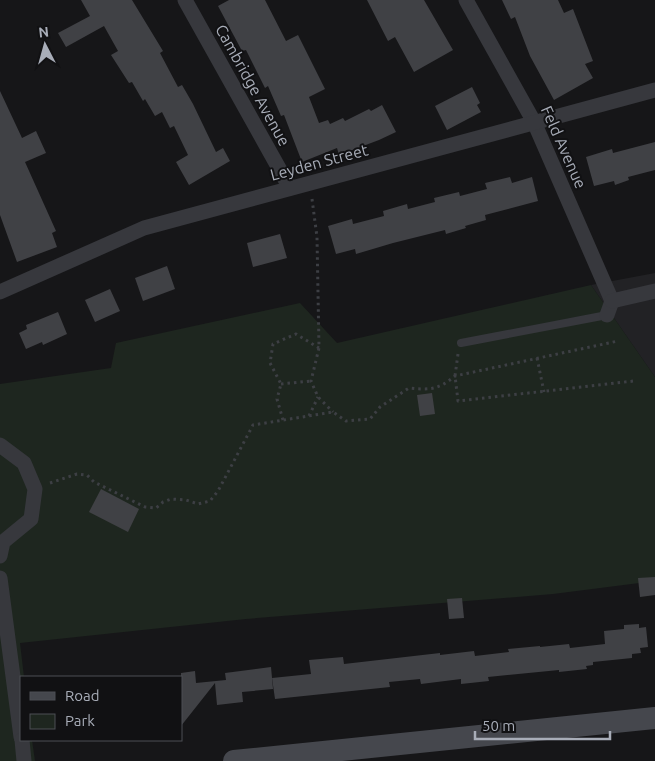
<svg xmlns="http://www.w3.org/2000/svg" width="655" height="761" viewBox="0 0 655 761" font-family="Ubuntu,sans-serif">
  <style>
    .built { fill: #222225 }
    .green { fill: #1e261f }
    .building { fill: #404145 }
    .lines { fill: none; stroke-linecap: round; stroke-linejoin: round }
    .path { stroke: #3d3f44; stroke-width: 3; stroke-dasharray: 2.5 4; stroke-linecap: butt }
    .lane { stroke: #37383d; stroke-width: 8 }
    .street { stroke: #37383d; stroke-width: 15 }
    .secondary { stroke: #45474d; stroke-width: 22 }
    .labels { text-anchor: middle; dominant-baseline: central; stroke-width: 4; stroke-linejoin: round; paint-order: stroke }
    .street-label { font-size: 16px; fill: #a8adb8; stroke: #111113 }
  </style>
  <rect width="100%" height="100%" fill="#161618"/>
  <!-- built -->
  <path class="built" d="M 655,273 L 655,377 L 591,285 Z"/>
  <!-- green -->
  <path class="green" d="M 591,285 L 655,377 L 655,581 L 553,594 L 246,619 L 20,643 L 24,677 L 21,677 L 21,740 L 32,740 L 35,761 L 0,761 L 0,384 L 111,368 L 116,343 L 300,303 L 337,343 Z"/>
  <!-- building -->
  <g class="building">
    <path d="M 81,0 L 132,0 L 163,51 L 160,53 L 178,87 L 182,85 L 193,104 L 216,152 L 223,148 L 230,161 L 189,185 L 176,162 L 188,155 L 174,126 L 170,128 L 162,112 L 155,116 L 145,99 L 143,101 L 132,82 L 129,83 L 111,55 L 118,51 L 104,26 L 66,47 L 58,33 L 90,16 Z"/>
    <path d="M 229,0 L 265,0 L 286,41 L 298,35 L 325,89 L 309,97 L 319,123 L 328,120 L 330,124 L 343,118 L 345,121 L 369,109 L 371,111 L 382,105 L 396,132 L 379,140 L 339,155 L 337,148 L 302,162 L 284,115 L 281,116 L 268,86 L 265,88 L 246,50 L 242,51 L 218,6 Z"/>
    <path d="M 367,0 L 424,0 L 453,50 L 414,72 L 395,37 L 388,41 Z"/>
    <path d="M 502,0 L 558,0 L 564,13 L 573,9 L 593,61 L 585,64 L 593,78 L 554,100 L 530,56 L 515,17 L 511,19 Z"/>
    <path d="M 472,87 L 480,103 L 477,105 L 481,112 L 447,130 L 435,106 Z"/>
    <path d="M 0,91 L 22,138 L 36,131 L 46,153 L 25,162 L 56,231 L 52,233 L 57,247 L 17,262 L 0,215 Z"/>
    <path d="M 655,142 L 655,170 L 628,177 L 629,180 L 615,185 L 614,181 L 594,186 L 586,157 L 612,149 L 613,153 Z"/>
    <path d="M 510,177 L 512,183 L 532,177 L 538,201 L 485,215 L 486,220 L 465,226 L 466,228 L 446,234 L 445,230 L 393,243 L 356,254 L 355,249 L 336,254 L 328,226 L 352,219 L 353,224 L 384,216 L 383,211 L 407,204 L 408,209 L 435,202 L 434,198 L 459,192 L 460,196 L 487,189 L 485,183 Z"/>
    <path d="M 280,234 L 287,258 L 253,267 L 247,243 Z"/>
    <path d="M 167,266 L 175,289 L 143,301 L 135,278 Z"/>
    <path d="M 110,289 L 120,311 L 95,322 L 85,300 Z"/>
    <path d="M 58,312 L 67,334 L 43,345 L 42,342 L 26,349 L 19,333 L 27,329 L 26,325 Z"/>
    <path d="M 432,393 L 435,414 L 420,416 L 417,395 Z"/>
    <path d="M 101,489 L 139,509 L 128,532 L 89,512 Z"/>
    <path d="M 655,577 L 655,595 L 640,597 L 638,578 Z"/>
    <path d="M 462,598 L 464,618 L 449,619 L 447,599 Z"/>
    <path d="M 639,624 L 639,628 L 646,627 L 648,647 L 640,648 L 641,653 L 632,654 L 632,658 L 593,662 L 593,665 L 586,666 L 587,669 L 559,672 L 559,670 L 488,677 L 489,681 L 461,684 L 461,679 L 421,684 L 420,679 L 389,682 L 390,687 L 275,699 L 272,678 L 311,674 L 309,660 L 343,657 L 344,664 L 440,653 L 440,655 L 474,651 L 475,656 L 509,652 L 508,649 L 540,646 L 540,647 L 569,644 L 570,648 L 605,644 L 604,631 L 624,629 L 624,625 Z"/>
    <path d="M 271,667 L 273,689 L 242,692 L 243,702 L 217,705 L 215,683 L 181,726 L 181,673 L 195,671 L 196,683 L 226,680 L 225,673 Z"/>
  </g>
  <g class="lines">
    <!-- path -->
    <g class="path">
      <path d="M 312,199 L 317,237 L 319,348 L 311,381 L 318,397 L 333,412"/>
      <path d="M 458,354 L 455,376 L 458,401 L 634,381"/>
      <path d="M 537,358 L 544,392"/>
      <path d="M 281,384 L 311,381"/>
      <path d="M 309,416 L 318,397"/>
      <path d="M 283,420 L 277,399 L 281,384 L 270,363 L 273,344 L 296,334 L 319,348"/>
      <path d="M 50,483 L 77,474 L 87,475 L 94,482 L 145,507 L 156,508 L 163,502 L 171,499 L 186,500 L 198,504 L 210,501 L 218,491 L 253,425 L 333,412 L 346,421 L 370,419 L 380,407 L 409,388 C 430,390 438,390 455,376 L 618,341"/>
    </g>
    <!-- lane -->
    <path class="lane" d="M 461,343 L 607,315"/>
    <!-- street -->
    <g class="street">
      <path d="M 185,0 L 290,188"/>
      <path d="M 466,0 L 534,122 L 612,301 L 607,315"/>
      <path d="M 0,292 L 144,228 L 655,90"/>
      <path d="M 612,301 L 655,291"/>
      <path d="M 0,445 L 24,463 L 35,489 L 31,519 L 3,542 L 0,556"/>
      <path d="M 0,578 L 21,737"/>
      <path d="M 22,740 L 24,761"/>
    </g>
    <!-- secondary -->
    <path class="secondary" d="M 234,761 L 655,718"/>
  </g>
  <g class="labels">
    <!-- street labels -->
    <g class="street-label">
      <text transform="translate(253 85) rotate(61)">Cambridge Avenue</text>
      <text transform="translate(564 147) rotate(66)">Feld Avenue</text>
      <text transform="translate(319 162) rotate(-15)">Leyden Street</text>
    </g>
  </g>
  <!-- legend -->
  <rect x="20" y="676" width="162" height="65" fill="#111113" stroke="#4d4f55"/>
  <rect x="30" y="692" width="25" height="8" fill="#45474d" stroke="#4d4f55"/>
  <text x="65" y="701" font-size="15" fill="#a8adb8">Road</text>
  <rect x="30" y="714" width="25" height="15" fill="#1e261f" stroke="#4d4f55"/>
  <text x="65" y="726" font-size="15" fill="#a8adb8">Park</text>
  <!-- north arrow -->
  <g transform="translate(45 45) rotate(354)" stroke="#111113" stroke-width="4" paint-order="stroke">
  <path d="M0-4L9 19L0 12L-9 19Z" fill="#a8adb8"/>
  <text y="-8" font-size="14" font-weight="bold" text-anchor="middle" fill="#a8adb8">N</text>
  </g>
  <!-- scale -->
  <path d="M475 731v8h135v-8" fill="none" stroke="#a8adb8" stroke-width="2.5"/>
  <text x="482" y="731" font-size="15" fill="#a8adb8" stroke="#111113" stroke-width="4" paint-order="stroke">50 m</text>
</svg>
